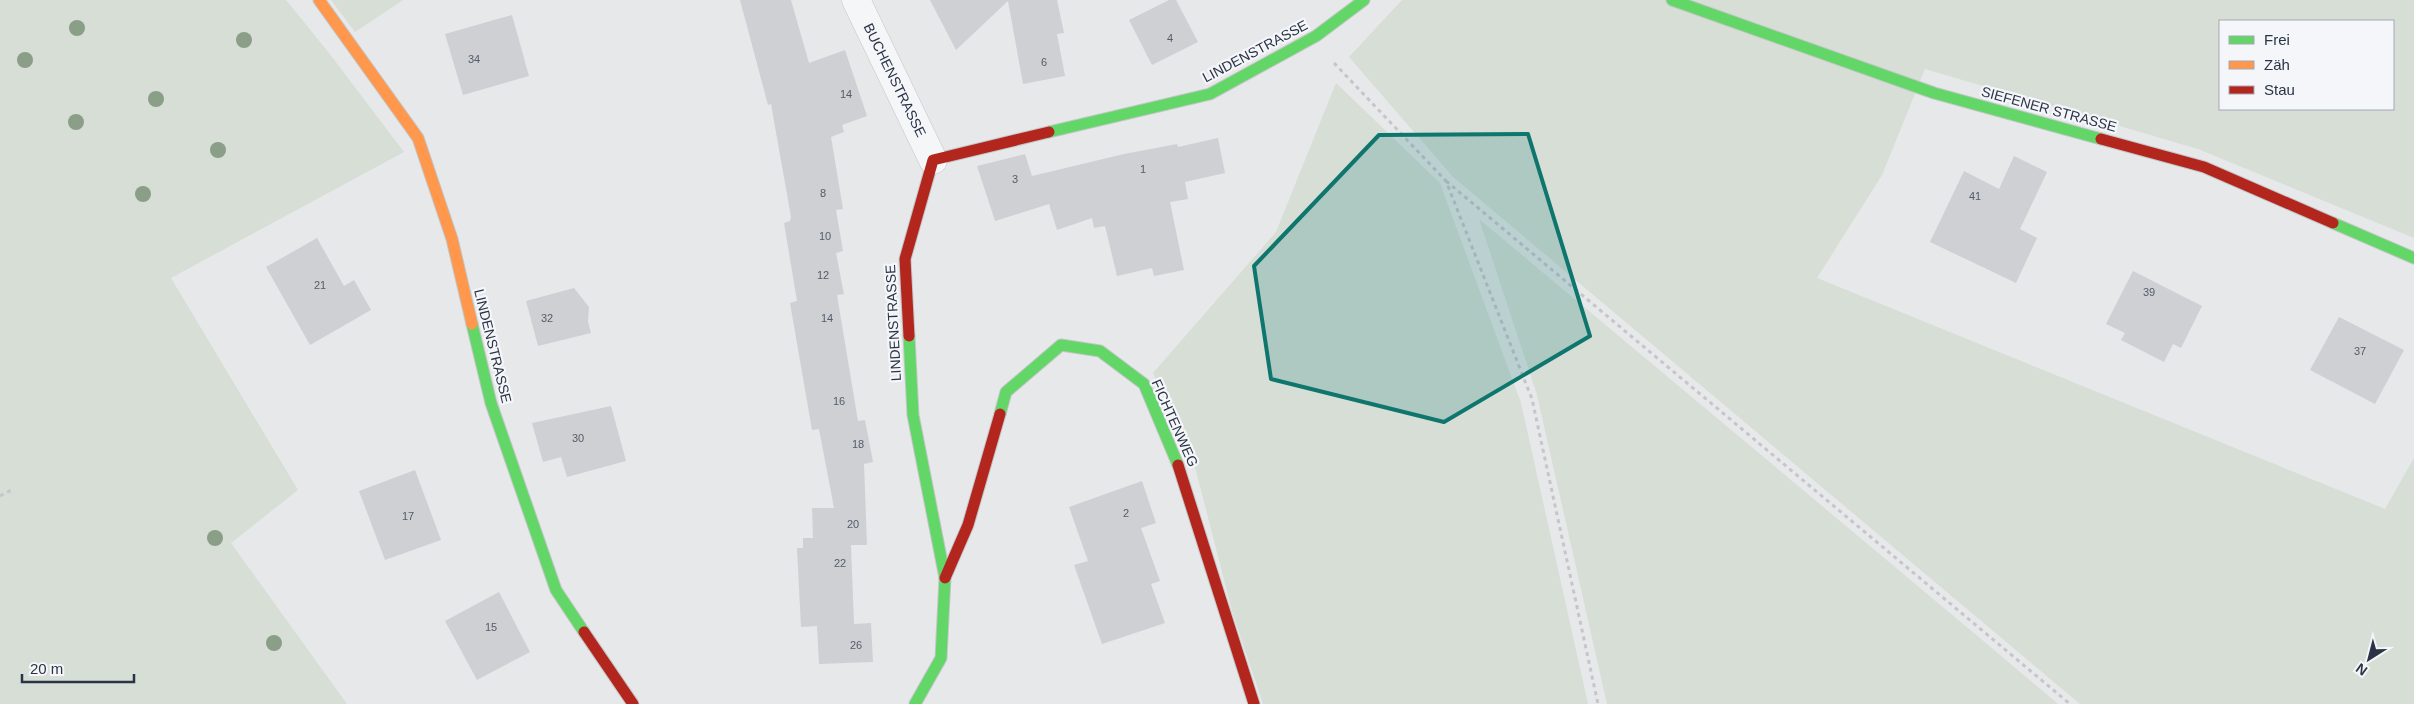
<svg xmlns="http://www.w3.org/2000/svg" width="2414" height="704" viewBox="0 0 2414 704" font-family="Arial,sans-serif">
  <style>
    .green { fill: #d6ded6; fill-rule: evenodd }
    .building { fill: #ced0d3 }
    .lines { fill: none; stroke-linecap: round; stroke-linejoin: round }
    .street-casing { stroke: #c4c6c8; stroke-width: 29 }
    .fast-casing { stroke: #c4c6c8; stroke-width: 13 }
    .slow-casing { stroke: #c4c6c8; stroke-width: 13 }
    .jam-casing { stroke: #c4c6c8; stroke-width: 13 }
    .path { stroke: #c5c6ca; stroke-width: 3; stroke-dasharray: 4 4; stroke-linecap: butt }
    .street { stroke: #f5f6f7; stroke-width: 28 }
    .fast { stroke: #63d668; stroke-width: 11 }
    .slow { stroke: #ff974d; stroke-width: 11 }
    .jam { stroke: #b3261e; stroke-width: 11 }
    .tree { fill: #8a9e88 }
    .marked { fill: #0f766e; fill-opacity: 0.2; stroke: #0f766e; stroke-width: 4; stroke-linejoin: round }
    .labels { text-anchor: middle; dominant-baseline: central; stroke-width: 4.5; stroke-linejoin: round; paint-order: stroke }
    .number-label { font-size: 11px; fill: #545c69 }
    .street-label { font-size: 14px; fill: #2b3445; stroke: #f4f6f9 }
  </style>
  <rect width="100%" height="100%" fill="#e6e8ea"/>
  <!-- green -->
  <g class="green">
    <path d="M 0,0 L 286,0 L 329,53 L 404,152 L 171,278 L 298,490 L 231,543 L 347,704 L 0,704 Z"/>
    <path d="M 331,0 L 403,0 L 355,32 Z"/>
    <path d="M 1402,0 L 2414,0 L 2414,238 L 2198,149 L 1925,69 L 1882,175 L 1817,278 L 2385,509 L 2414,458 L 2414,704 L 2080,704 L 1453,177 L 1349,57 ZM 2220,21 L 2393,21 L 2393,109 L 2220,109 Z"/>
    <path d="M 1336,83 L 1440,183 L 1521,403 L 1588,704 L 1263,704 L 1232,611 L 1192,455 L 1153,373 L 1276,232 Z"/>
    <path d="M 1479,219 L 1981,639 L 2058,704 L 1607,704 L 1537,395 Z"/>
  </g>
  <!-- building -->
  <g class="building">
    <path d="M 740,0 L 791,0 L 809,63 L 845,50 L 867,116 L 842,125 L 844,132 L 831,137 L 843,209 L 836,210 L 843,251 L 836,253 L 844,294 L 837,295 L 858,421 L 865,420 L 873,462 L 864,464 L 867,545 L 851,545 L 854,624 L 871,623 L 873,662 L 819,664 L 817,626 L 801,627 L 797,548 L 803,548 L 803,538 L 813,538 L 812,508 L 834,508 L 819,429 L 812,430 L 790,303 L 797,301 L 784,223 L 790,221 L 791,217 L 771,104 L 768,105 Z"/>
    <path d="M 930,0 L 1057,0 L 1064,33 L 1057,34 L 1065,76 L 1023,84 L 1008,1 L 956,50 Z"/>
    <path d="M 1169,0 L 1176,0 L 1198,42 L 1152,65 L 1129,20 Z"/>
    <path d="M 512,15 L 529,76 L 463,95 L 445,34 Z"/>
    <path d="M 1218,138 L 1225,173 L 1185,182 L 1188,199 L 1170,202 L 1184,270 L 1154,276 L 1152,268 L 1117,276 L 1105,226 L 1094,228 L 1092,218 L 1057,230 L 1049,204 L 995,221 L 977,166 L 1025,154 L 1032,176 L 1124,154 L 1177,144 L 1178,147 Z"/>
    <path d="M 2014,156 L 2047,172 L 2020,229 L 2037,238 L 2016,283 L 1930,242 L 1964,171 L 1999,189 Z"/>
    <path d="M 317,238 L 344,286 L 354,280 L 371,310 L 310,345 L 266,267 Z"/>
    <path d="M 2133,271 L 2202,306 L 2181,348 L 2173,344 L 2164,362 L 2121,340 L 2125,333 L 2106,324 Z"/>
    <path d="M 574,288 L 589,307 L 588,322 L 591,333 L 538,346 L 526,301 Z"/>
    <path d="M 2339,317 L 2404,350 L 2375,404 L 2310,370 Z"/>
    <path d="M 611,406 L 626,461 L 567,477 L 561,457 L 543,462 L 532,423 Z"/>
    <path d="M 415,470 L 441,540 L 385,560 L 359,491 Z"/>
    <path d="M 1142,481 L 1156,523 L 1141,528 L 1160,581 L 1151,584 L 1165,623 L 1102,644 L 1074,565 L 1088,561 L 1069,507 Z"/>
    <path d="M 499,592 L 530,652 L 477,680 L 445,621 Z"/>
  </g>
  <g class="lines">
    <!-- street casing -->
    <g class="street-casing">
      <path id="street" d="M 856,0 L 933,160"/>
    </g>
    <!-- fast casing -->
    <g class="fast-casing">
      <g id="fast">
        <path d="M 1672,0 L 1934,93 L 2101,139"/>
        <path d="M 1049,132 L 1210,94 L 1316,36 L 1364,0"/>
        <path d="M 2333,223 L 2414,258"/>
        <path d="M 472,324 L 491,403 L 556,590 L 584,632"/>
        <path d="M 909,336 L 913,415 L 945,578 L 941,658 L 915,704"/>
        <path d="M 1000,414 L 1006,392 L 1061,345 L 1100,351 L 1144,384 L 1178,465"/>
      </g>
    </g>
    <!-- slow casing -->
    <g class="slow-casing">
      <path id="slow" d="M 319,0 L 418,138 L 452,239 L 472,324"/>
    </g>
    <!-- jam casing -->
    <g class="jam-casing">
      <g id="jam">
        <path d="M 2101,139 L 2204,167 L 2333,223"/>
        <path d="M 909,336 L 905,259 L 933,160 L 1049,132"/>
        <path d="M 1178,465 L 1254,704"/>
        <path d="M 945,578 L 968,525 L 1000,414"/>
        <path d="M 584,632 L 633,704"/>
      </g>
    </g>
    <!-- path -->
    <g class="path">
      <path d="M 1334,63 L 1446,181 L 1532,399 L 1598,704"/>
      <path d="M 1446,181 L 2070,704"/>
      <path d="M 0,496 L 13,489"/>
    </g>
    <!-- street -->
    <use href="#street" class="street"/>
    <!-- fast -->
    <use href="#fast" class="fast"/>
    <!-- slow -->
    <use href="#slow" class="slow"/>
    <!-- jam -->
    <use href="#jam" class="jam"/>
  </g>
  <!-- trees -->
  <g class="tree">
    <circle cx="77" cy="28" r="8"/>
    <circle cx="244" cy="40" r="8"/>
    <circle cx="25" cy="60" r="8"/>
    <circle cx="156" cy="99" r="8"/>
    <circle cx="76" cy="122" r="8"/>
    <circle cx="218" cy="150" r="8"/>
    <circle cx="143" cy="194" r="8"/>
    <circle cx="215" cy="538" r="8"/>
    <circle cx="274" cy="643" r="8"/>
  </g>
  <!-- marked area -->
  <path class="marked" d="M 1528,134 L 1590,336 L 1444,422 L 1271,379 L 1254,266 L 1379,135 Z"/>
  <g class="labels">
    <!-- number labels -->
    <g class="number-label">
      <text x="1170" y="38">4</text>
      <text x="474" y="59">34</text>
      <text x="1044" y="62">6</text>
      <text x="846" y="94">14</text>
      <text x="1143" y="169">1</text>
      <text x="1015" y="179">3</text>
      <text x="823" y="193">8</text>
      <text x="1975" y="196">41</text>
      <text x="825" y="236">10</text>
      <text x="823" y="275">12</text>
      <text x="320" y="285">21</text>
      <text x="2149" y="292">39</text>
      <text x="547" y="318">32</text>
      <text x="827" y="318">14</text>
      <text x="2360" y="351">37</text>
      <text x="839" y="401">16</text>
      <text x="578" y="438">30</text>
      <text x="858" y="444">18</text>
      <text x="1126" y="513">2</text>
      <text x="408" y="516">17</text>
      <text x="853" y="524">20</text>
      <text x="840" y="563">22</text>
      <text x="491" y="627">15</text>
      <text x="856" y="645">26</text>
    </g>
    <!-- street labels -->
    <g class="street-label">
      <text transform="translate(1255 51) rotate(-28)">LINDENSTRASSE</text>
      <text transform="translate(895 80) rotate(64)">BUCHENSTRASSE</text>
      <text transform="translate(2049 109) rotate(15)">SIEFENER STRASSE</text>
      <text transform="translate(893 323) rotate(-93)">LINDENSTRASSE</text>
      <text transform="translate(493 346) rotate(76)">LINDENSTRASSE</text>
      <text transform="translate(1175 423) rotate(66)">FICHTENWEG</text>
    </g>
  </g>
  <!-- legend -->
  <rect x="2219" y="20" width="175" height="90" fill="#f4f6f9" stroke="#a4a8b1"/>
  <rect x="2229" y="36" width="25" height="8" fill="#63d668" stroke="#a4a8b1"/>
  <text x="2264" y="45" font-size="15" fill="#2b3445">Frei</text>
  <rect x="2229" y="61" width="25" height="8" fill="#ff974d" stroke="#a4a8b1"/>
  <text x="2264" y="70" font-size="15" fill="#2b3445">Zäh</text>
  <rect x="2229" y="86" width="25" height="8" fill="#b3261e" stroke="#a4a8b1"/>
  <text x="2264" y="95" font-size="15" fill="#2b3445">Stau</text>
  <!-- north arrow -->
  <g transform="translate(2369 659) rotate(216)" stroke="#f4f6f9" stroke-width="4" paint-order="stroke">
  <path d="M0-4L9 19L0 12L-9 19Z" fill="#2b3445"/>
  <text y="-8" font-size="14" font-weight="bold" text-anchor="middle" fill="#2b3445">N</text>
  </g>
  <!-- scale -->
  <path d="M22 674v8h112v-8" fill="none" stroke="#2b3445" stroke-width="2.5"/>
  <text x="30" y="674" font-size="15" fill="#2b3445" stroke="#f4f6f9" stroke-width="4" paint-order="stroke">20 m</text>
</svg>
